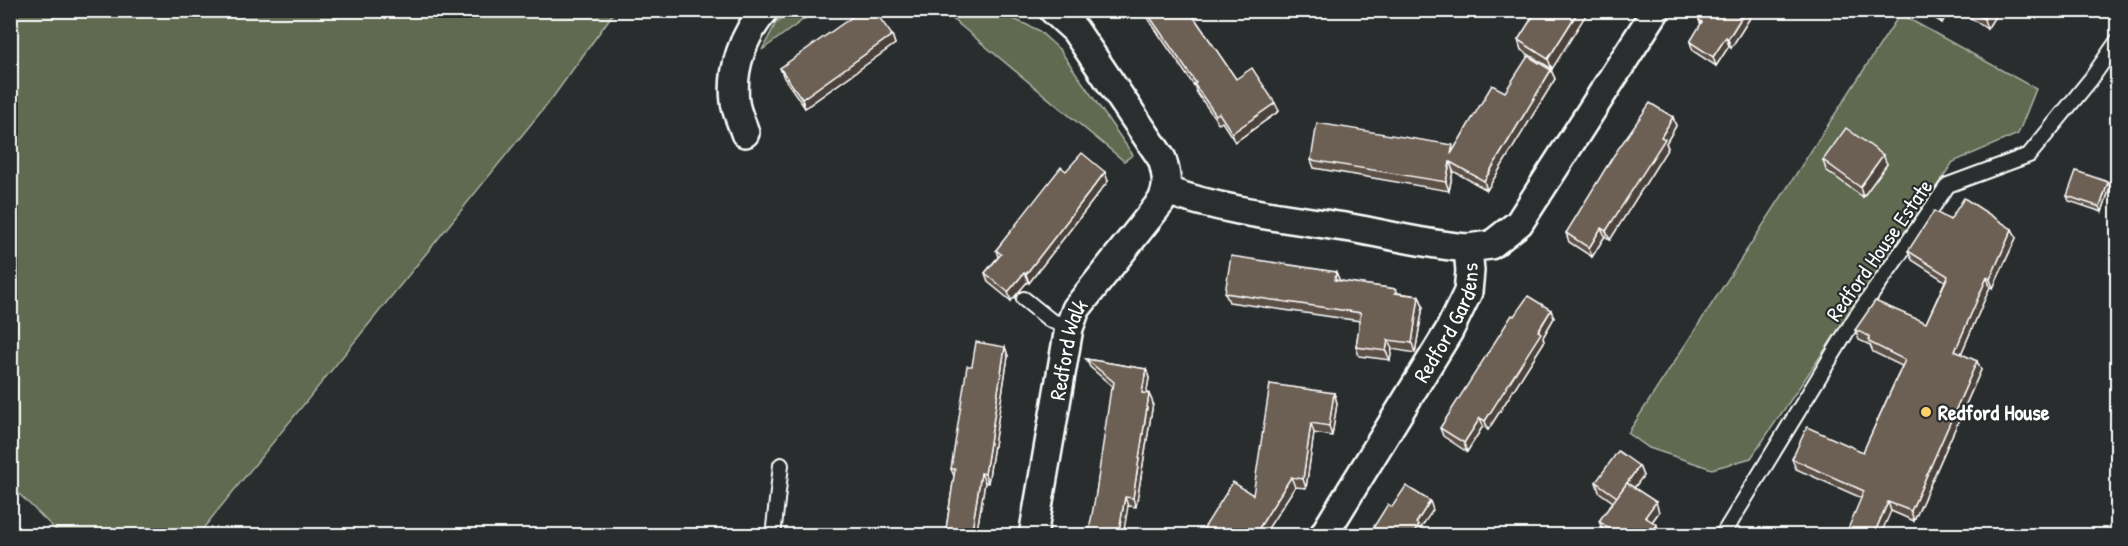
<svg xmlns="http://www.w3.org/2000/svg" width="2128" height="546" viewBox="0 0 2128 546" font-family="'Patrick Hand',sans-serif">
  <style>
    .green { fill: #5e6a51; stroke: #aeb4a8; stroke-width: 1.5 }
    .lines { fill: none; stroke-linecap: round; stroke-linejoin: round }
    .lane-casing { stroke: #fff; stroke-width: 18 }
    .street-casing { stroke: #fff; stroke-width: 32 }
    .lane { stroke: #2a2d2e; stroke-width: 14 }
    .street { stroke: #2a2d2e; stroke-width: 27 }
    .wall { fill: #5d5147; stroke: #fff; stroke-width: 1.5 }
    .shaded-wall { fill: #4c423a; stroke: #fff; stroke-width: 1.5 }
    .building { fill: #6c5e53; stroke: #fff; stroke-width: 1.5 }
    .poi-dot { fill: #ffd166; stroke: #2a2d2e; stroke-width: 2 }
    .labels { text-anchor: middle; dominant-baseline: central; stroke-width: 4.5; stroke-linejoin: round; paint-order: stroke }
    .street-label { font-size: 22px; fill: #fff; stroke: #2a2d2e }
    .poi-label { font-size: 22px; font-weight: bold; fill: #fff; stroke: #2a2d2e; text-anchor: start }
  </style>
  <rect width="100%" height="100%" fill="#2a2d2e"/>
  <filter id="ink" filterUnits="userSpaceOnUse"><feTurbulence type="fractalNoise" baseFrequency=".0167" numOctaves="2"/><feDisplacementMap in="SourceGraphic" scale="12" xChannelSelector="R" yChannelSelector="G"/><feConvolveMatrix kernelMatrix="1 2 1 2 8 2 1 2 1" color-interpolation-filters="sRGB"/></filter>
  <g filter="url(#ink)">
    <!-- green -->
    <g class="green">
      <path d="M 10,11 L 11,10 L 615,11 L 553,97 L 197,536 L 61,535 L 11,486 Z"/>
      <path d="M 790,11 L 815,11 L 762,50 L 776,23 Z"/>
      <path d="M 943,11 L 974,11 L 1007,16 L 1038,30 L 1060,50 L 1133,155 L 1124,161 Z"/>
      <path d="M 1900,14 L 2036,89 L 2018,134 L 1953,162 L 1751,458 L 1712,469 L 1649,448 L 1628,433 Z"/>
    </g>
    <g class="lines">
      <!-- lane casing -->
      <g class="lane-casing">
        <g id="lane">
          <path d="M 1024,299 L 1050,320 L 1069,328"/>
          <path d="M 773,536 L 781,465"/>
          <path d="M 1722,536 L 1855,318 L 1948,185 L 2029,155 L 2091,79 L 2118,40"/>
        </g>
      </g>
      <!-- street casing -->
      <g class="street-casing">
        <g id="street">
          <path d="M 745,133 C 742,123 736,112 735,102 C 731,69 743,35 765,10"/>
          <path d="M 1167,191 C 1226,212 1289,218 1351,228 C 1390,235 1428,245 1468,248"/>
          <path id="s1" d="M 1033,536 L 1069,328 L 1076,309 L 1161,202 C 1169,187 1167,176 1162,159 L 1075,30 L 1053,10"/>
          <path id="s2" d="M 1323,536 L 1449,331 L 1468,292 L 1470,271 L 1468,248 L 1491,245 L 1519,223 L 1656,10"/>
        </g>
      </g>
      <!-- lane -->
      <use href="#lane" class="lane"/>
      <!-- street -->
      <use href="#street" class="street"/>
    </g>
    <!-- wall -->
    <g class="wall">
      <path d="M 1142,10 L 1189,10 L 1236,79 L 1279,111 L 1235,142 L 1222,122 L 1219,124 L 1197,93 L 1195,87 Z"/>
      <path d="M 1537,10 L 1552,69 L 1521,50 L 1518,40 Z"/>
      <path d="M 1705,10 L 1755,10 L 1731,48 L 1729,46 L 1716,66 L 1693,51 L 1690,42 L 1701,25 L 1699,20 Z"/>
      <path d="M 1922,10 L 1949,10 L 1942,23 Z"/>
      <path d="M 1959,10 L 1999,10 L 1987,29 Z"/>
      <path d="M 892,35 L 895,44 L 805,108 L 784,78 L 780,68 Z"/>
      <path d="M 1551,70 L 1555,79 L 1487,190 L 1453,171 L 1449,191 L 1314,168 L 1311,160 L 1454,149 L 1505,92 Z"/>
      <path d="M 1673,117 L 1676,126 L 1666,143 L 1668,148 L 1610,240 L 1605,236 L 1592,257 L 1569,242 L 1566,233 Z"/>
      <path d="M 1823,160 L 1887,164 L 1863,197 L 1826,170 Z"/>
      <path d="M 1066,171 L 1108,181 L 1029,283 L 1028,281 L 1011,301 L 988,282 L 985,273 L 998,257 L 996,250 Z"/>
      <path d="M 2110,187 L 2102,212 L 2069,201 L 2067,196 Z"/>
      <path d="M 1950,220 L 2012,229 L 2016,238 L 1993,288 L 1990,287 L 1961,354 L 1981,370 L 1914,521 L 1891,511 L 1796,469 L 1792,459 L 1863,452 L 1902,366 L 1873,352 L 1870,345 L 1859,340 L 1855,330 L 1926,323 L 1945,281 L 1912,260 L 1908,251 Z"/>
      <path d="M 1336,272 L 1339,281 L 1396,289 L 1398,293 L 1419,296 L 1423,306 L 1415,353 L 1392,349 L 1390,360 L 1359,356 L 1356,347 L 1360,321 L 1229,302 L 1225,293 Z"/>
      <path d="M 1514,316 L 1554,318 L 1543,337 L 1544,342 L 1488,430 L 1483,426 L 1467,452 L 1443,436 L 1440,428 Z"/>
      <path d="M 1005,347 L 1008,356 L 988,483 L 985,482 L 976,536 L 945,536 L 954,476 L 951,469 Z"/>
      <path d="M 1086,359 L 1146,369 L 1149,378 L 1146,394 L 1149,394 L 1153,403 L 1136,507 L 1128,506 L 1096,493 L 1113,387 L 1090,367 Z"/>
      <path d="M 1334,393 L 1337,403 L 1332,436 L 1314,433 L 1306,488 L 1295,487 L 1263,536 L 1199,536 L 1253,495 Z"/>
      <path d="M 1639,466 L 1643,476 L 1634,488 L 1659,512 L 1652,522 L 1660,535 L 1609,536 L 1603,531 L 1599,521 L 1613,502 L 1599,492 L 1596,482 Z"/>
    </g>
    <!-- shaded-wall -->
    <g class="shaded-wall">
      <path d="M 1579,10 L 1589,10 L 1552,69 L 1548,59 Z"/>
      <path d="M 1746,10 L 1755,10 L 1731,48 L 1728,39 Z"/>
      <path d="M 1940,10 L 1949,10 L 1942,23 L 1938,13 Z"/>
      <path d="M 1989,10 L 1999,10 L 1987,29 L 1984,19 Z"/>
      <path d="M 892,35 L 895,44 L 805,108 L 802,99 Z"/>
      <path d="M 1726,37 L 1729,46 L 1716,66 L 1713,57 Z"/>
      <path d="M 1551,70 L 1555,79 L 1487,190 L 1484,181 Z"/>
      <path d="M 1275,103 L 1279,111 L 1235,142 L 1232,133 Z"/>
      <path d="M 1673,117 L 1676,126 L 1666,143 L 1668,148 L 1610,240 L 1606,231 L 1661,137 Z"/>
      <path d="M 1883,155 L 1887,164 L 1863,197 L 1860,187 Z"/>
      <path d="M 1450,162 L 1453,171 L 1449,191 L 1446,182 Z"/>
      <path d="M 1105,172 L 1108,181 L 1029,283 L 1026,274 Z"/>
      <path d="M 2108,182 L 2110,187 L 2102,212 L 2100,207 Z"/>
      <path d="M 1601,228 L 1605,236 L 1592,257 L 1589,248 Z"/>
      <path d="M 2012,229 L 2016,238 L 1993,288 L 1990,279 Z"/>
      <path d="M 1336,272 L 1340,281 L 1335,280 Z"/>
      <path d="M 1024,273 L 1028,281 L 1011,301 L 1008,292 Z"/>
      <path d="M 1987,277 L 1990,287 L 1958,361 L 1955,351 Z"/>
      <path d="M 1419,296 L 1423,306 L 1415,353 L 1412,343 Z"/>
      <path d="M 1551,310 L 1554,318 L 1543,337 L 1544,342 L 1488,430 L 1485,421 Z"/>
      <path d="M 1388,340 L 1392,349 L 1390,360 L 1386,351 Z"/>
      <path d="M 1005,347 L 1008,356 L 988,483 L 985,474 Z"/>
      <path d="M 1977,361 L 1981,370 L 1914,521 L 1911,511 Z"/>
      <path d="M 1146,369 L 1149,378 L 1145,402 L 1142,393 Z"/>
      <path d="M 1334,393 L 1337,403 L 1332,436 L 1329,426 Z"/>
      <path d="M 1149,394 L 1153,403 L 1136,507 L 1133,498 Z"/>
      <path d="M 1480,418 L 1483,426 L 1467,452 L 1464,443 Z"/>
      <path d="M 1311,423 L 1314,433 L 1306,488 L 1303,479 Z"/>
      <path d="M 1639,466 L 1643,476 L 1620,507 L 1617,497 Z"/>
      <path d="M 981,473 L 985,482 L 976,536 L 971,536 Z"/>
      <path d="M 1291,477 L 1295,487 L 1263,536 L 1254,536 Z"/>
      <path d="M 1125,497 L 1128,506 L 1123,536 L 1118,536 Z"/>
      <path d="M 1430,501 L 1433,510 L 1420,529 L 1422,534 L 1421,536 L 1411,536 L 1416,523 Z"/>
      <path d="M 1656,502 L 1659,512 L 1649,526 L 1645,517 Z"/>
      <path d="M 1888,502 L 1891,511 L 1880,536 L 1873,536 Z"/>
      <path d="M 1657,525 L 1660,535 L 1649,536 Z"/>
    </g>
    <!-- building -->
    <g class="building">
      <path d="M 862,10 L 874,10 L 892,35 L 802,99 L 780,68 Z"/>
      <path d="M 1145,10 L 1189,10 L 1236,79 L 1252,68 L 1275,103 L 1232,133 L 1219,113 L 1216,115 L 1194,84 L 1196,83 Z"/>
      <path d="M 1537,10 L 1579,10 L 1548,59 L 1518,40 Z"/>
      <path d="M 1705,10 L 1746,10 L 1728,39 L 1726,37 L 1713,57 L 1690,42 L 1702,22 L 1699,20 Z"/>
      <path d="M 1970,10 L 1989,10 L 1984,19 Z"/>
      <path d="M 1528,56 L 1551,70 L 1484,181 L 1450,162 L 1446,182 L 1311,160 L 1317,123 L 1453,145 L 1451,154 L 1492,85 L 1505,92 Z"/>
      <path d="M 1650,103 L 1673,117 L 1661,137 L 1665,139 L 1606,231 L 1601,228 L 1589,248 L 1566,233 L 1612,158 Z"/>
      <path d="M 1846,128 L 1883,155 L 1860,187 L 1823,160 Z"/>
      <path d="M 1082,153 L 1105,172 L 1026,274 L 1024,273 L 1008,292 L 985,273 L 1001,254 L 996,250 L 1061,167 L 1066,171 Z"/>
      <path d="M 2076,171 L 2108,182 L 2100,207 L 2067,196 Z"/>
      <path d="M 1964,198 L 2012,229 L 1990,279 L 1987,277 L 1955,351 L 1977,361 L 1911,511 L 1888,502 L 1873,536 L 1845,536 L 1864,491 L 1792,459 L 1807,427 L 1863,452 L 1905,360 L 1869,342 L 1869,336 L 1855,330 L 1875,301 L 1926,323 L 1948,276 L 1908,251 L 1934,211 L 1950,220 Z"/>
      <path d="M 1231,256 L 1336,272 L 1335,280 L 1396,289 L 1395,293 L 1419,296 L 1412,343 L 1388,340 L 1386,351 L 1356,347 L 1361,313 L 1225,293 Z"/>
      <path d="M 1528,296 L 1551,310 L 1538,331 L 1541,333 L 1485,421 L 1480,418 L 1464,443 L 1440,428 L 1512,315 L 1514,316 Z"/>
      <path d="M 976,342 L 1005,347 L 985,474 L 981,473 L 971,536 L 945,536 L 955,469 L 951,469 L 967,366 L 972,366 Z"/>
      <path d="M 1086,359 L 1146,369 L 1142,393 L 1149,394 L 1133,498 L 1125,497 L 1118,536 L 1088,536 L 1096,493 L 1111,388 L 1113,388 L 1114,382 Z"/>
      <path d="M 1270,384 L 1334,393 L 1329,426 L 1311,423 L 1303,479 L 1291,477 L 1254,536 L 1199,536 L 1233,482 L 1253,495 Z"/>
      <path d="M 1618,451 L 1639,466 L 1617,497 L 1596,482 Z"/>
      <path d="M 1627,483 L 1656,502 L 1645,517 L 1657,525 L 1649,536 L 1619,536 L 1599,521 Z"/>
      <path d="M 1406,486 L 1430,501 L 1416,523 L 1419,525 L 1411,536 L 1368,536 L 1388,504 L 1392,507 Z"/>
    </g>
  </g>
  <!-- markers -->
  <circle class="poi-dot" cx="1926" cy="412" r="6"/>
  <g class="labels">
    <!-- street labels -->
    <g class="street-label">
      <text transform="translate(1879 250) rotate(-55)">Redford House Estate</text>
      <text stroke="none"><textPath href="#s2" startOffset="248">Redford Gardens</textPath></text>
      <text stroke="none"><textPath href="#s1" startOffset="190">Redford Walk</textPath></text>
    </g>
    <!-- poi labels -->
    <g class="poi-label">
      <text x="1938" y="412">Redford House</text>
    </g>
  </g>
  <!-- margin -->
  <rect width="2128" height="546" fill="none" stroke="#2a2d2e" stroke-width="36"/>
  <rect x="18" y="18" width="2092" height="510" fill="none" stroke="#fff" stroke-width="2" filter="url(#ink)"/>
</svg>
